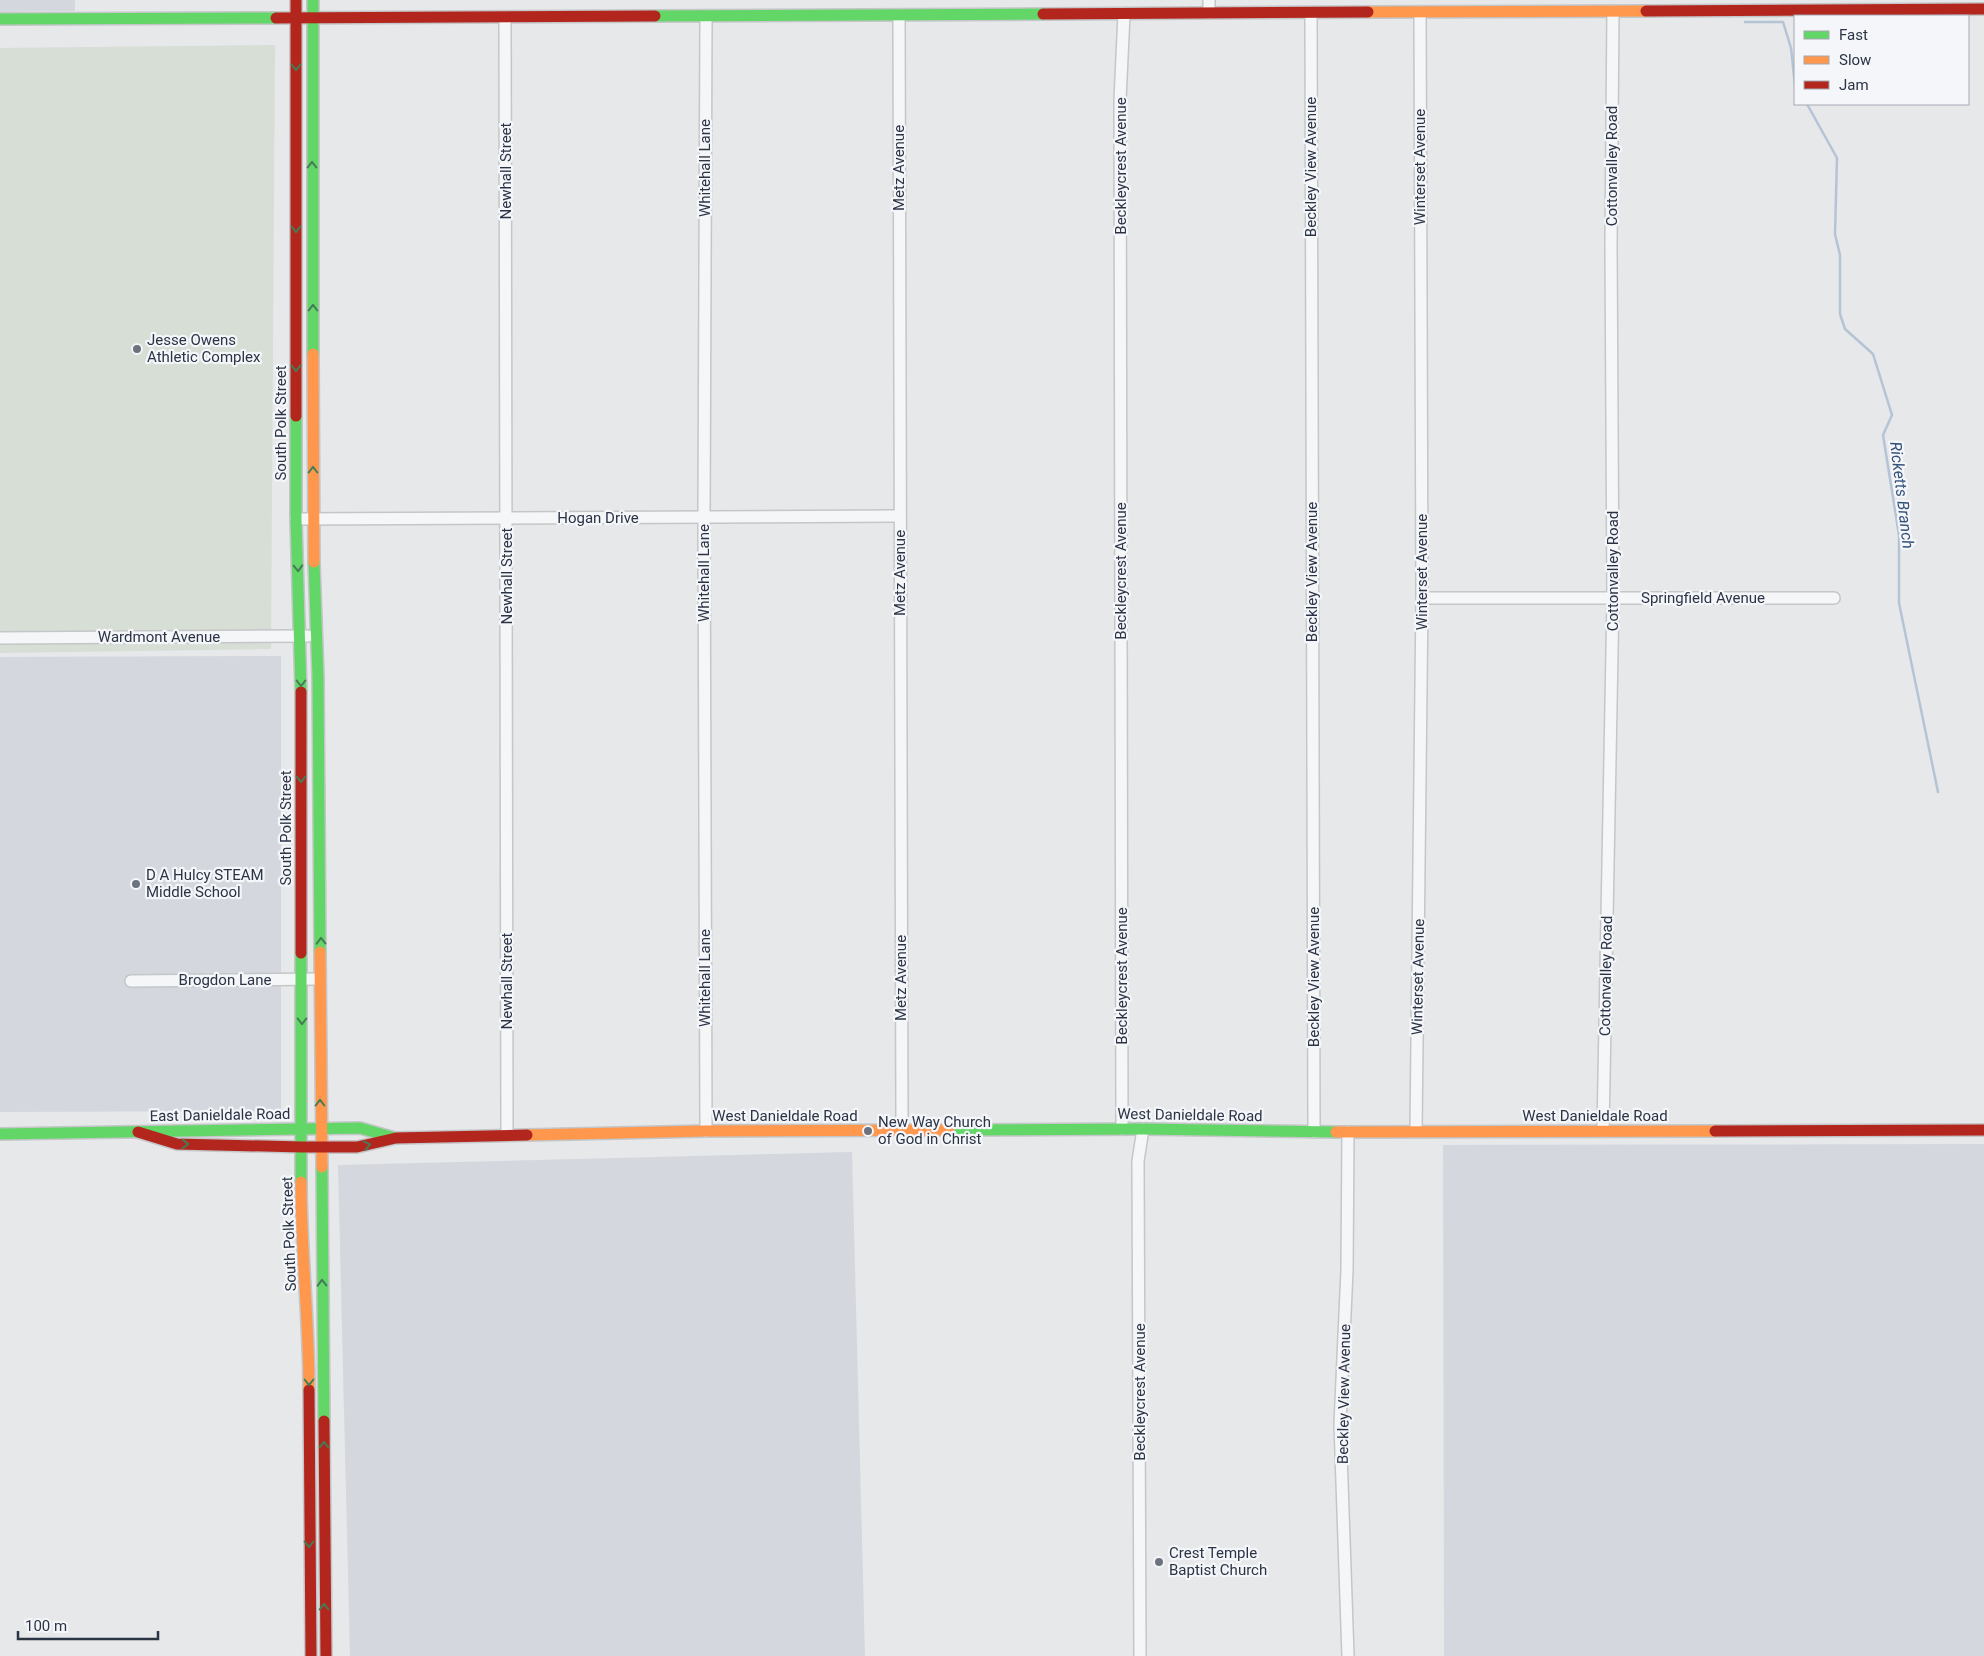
<svg xmlns="http://www.w3.org/2000/svg" width="1984" height="1656" viewBox="0 0 1984 1656" font-family="Roboto,sans-serif">
  <style>
    .built { fill: #d4d7dd }
    .grass { fill: #d6ded6 }
    .lines { fill: none; stroke-linecap: round; stroke-linejoin: round }
    .stream { stroke: #b4c4d5; stroke-width: 2.5 }
    .street-casing { stroke: #c4c6c8; stroke-width: 14 }
    .fast-casing { stroke: #c4c6c8; stroke-width: 14 }
    .slow-casing { stroke: #c4c6c8; stroke-width: 14 }
    .jam-casing { stroke: #c4c6c8; stroke-width: 14 }
    .street { stroke: #f5f6f7; stroke-width: 11 }
    .fast { stroke: #63d668; stroke-width: 11 }
    .slow { stroke: #ff974d; stroke-width: 11 }
    .jam { stroke: #b3261e; stroke-width: 11 }
    .oneway { stroke: #447d55 }
    .poi-dot { fill: #6c737f; stroke: #f4f6f9; stroke-width: 2 }
    .labels { text-anchor: middle; dominant-baseline: central; stroke-width: 4.5; stroke-linejoin: round; paint-order: stroke }
    .street-label { font-size: 15px; fill: #2b3445; stroke: #f4f6f9 }
    .poi-label { font-size: 15px; fill: #2b3445; stroke: #f4f6f9; text-anchor: start }
    .water-label { font-size: 16px; font-style: italic; fill: #34527a; stroke: #f4f6f9 }
  </style>
  <rect width="100%" height="100%" fill="#e6e8ea"/>
  <!-- built -->
  <g class="built">
    <path d="M 0,0 L 75,0 L 75,11 L 0,12 Z"/>
    <path d="M 281,656 L 281,1111 L 0,1112 L 0,657 Z"/>
    <path d="M 1984,1144 L 1984,1656 L 1444,1656 L 1443,1145 Z"/>
    <path d="M 852,1152 L 865,1656 L 350,1656 L 338,1165 Z"/>
  </g>
  <!-- grass -->
  <path class="grass" d="M 275,45 L 271,649 L 0,653 L 0,48 Z"/>
  <g class="lines">
    <!-- stream -->
    <g class="stream">
      <path d="M 1745,22 L 1783,22 L 1791,48 L 1795,85"/>
      <path d="M 1807,104 L 1837,158 L 1835,234 L 1840,255 L 1840,314 L 1845,329 L 1873,354 L 1892,415 L 1883,435 L 1899,535 L 1899,603 L 1938,792"/>
    </g>
    <!-- street casing -->
    <g class="street-casing">
      <g id="street">
        <path d="M 1209,13 L 1209,0"/>
        <path d="M 1311,13 L 1314,1132"/>
        <path d="M 899,15 L 902,1131"/>
        <path d="M 706,16 L 704,518 L 706,1131"/>
        <path d="M 505,17 L 507,1135"/>
        <path d="M 296,519 L 900,516"/>
        <path d="M 1422,598 L 1834,598"/>
        <path d="M 0,638 L 308,636"/>
        <path d="M 131,981 L 320,979"/>
        <path d="M 1122,1129 L 1120,100 L 1124,14"/>
        <path d="M 1416,1131 L 1422,598 L 1420,12"/>
        <path d="M 1603,1131 L 1613,598 L 1611,244 L 1613,11"/>
        <path d="M 1348,1132 L 1347,1270 L 1340,1424 L 1348,1656"/>
        <path d="M 1140,1656 L 1138,1161 L 1143,1129"/>
      </g>
    </g>
    <!-- fast casing -->
    <g class="fast-casing">
      <g id="fast">
        <path d="M 313,0 L 313,354"/>
        <path d="M 655,16 L 1043,14"/>
        <path d="M 0,19 L 276,18"/>
        <path d="M 296,416 L 296,519 L 301,692"/>
        <path d="M 314,562 L 318,677 L 320,952"/>
        <path d="M 301,953 L 301,1182"/>
        <path d="M 949,1130 L 1143,1129 L 1336,1132"/>
        <path d="M 0,1134 L 360,1128 L 395,1138"/>
        <path d="M 322,1167 L 324,1421"/>
      </g>
    </g>
    <!-- slow casing -->
    <g class="slow-casing">
      <g id="slow">
        <path d="M 1368,12 L 1646,11"/>
        <path d="M 313,354 L 314,562"/>
        <path d="M 320,952 L 322,1167"/>
        <path d="M 1336,1132 L 1715,1131"/>
        <path d="M 527,1135 L 706,1131 L 949,1130"/>
        <path d="M 301,1182 C 301,1252 309,1321 309,1390"/>
      </g>
    </g>
    <!-- jam casing -->
    <g class="jam-casing">
      <g id="jam">
        <path d="M 296,0 L 296,416"/>
        <path d="M 1646,11 L 1984,9"/>
        <path d="M 1043,14 L 1368,12"/>
        <path d="M 276,18 L 655,16"/>
        <path d="M 301,692 L 301,953"/>
        <path d="M 1715,1131 L 1984,1130"/>
        <path d="M 138,1132 L 177,1144 L 302,1147 L 357,1147 L 396,1138 L 527,1135"/>
        <path d="M 309,1390 L 311,1656"/>
        <path d="M 324,1421 L 326,1656"/>
      </g>
    </g>
    <!-- street -->
    <use href="#street" class="street"/>
    <!-- fast -->
    <use href="#fast" class="fast"/>
    <!-- slow -->
    <use href="#slow" class="slow"/>
    <!-- jam -->
    <use href="#jam" class="jam"/>
  </g>
  <!-- one-way arrows -->
  <defs><path id="oneway-chevron" d="M-2-3.5L2.5 0L-2 3.5" fill="none" stroke-width="1.6" stroke-linecap="round" stroke-linejoin="round" transform="scale(1.25)"/></defs>
  <g class="oneway">
    <use href="#oneway-chevron" transform="translate(296 67) rotate(90)"/>
    <use href="#oneway-chevron" transform="translate(312 165) rotate(-90)"/>
    <use href="#oneway-chevron" transform="translate(296 229) rotate(90)"/>
    <use href="#oneway-chevron" transform="translate(313 308) rotate(-90)"/>
    <use href="#oneway-chevron" transform="translate(296 368) rotate(90)"/>
    <use href="#oneway-chevron" transform="translate(313 470) rotate(-90)"/>
    <use href="#oneway-chevron" transform="translate(298 568) rotate(88)"/>
    <use href="#oneway-chevron" transform="translate(301 683) rotate(90)"/>
    <use href="#oneway-chevron" transform="translate(301 779) rotate(90)"/>
    <use href="#oneway-chevron" transform="translate(321 941) rotate(-91)"/>
    <use href="#oneway-chevron" transform="translate(302 1021) rotate(90)"/>
    <use href="#oneway-chevron" transform="translate(320 1103) rotate(-90)"/>
    <use href="#oneway-chevron" transform="translate(185 1144) rotate(2)"/>
    <use href="#oneway-chevron" transform="translate(367 1145) rotate(-13)"/>
    <use href="#oneway-chevron" transform="translate(322 1283) rotate(-91)"/>
    <use href="#oneway-chevron" transform="translate(309 1382) rotate(90)"/>
    <use href="#oneway-chevron" transform="translate(324 1445) rotate(-90)"/>
    <use href="#oneway-chevron" transform="translate(309 1544) rotate(90)"/>
    <use href="#oneway-chevron" transform="translate(324 1607) rotate(-90)"/>
  </g>
  <!-- markers -->
  <g class="poi-dot">
    <circle cx="137" cy="349" r="5"/>
    <circle cx="136" cy="884" r="5"/>
    <circle cx="868" cy="1131" r="5"/>
    <circle cx="1159" cy="1562" r="5"/>
  </g>
  <g class="labels">
    <!-- street labels -->
    <g class="street-label">
      <text transform="translate(1121 166) rotate(-90)">Beckleycrest Avenue</text>
      <text transform="translate(1612 166) rotate(-90)">Cottonvalley Road</text>
      <text transform="translate(1311 167) rotate(-90)">Beckley View Avenue</text>
      <text transform="translate(1420 167) rotate(-90)">Winterset Avenue</text>
      <text transform="translate(705 168) rotate(-90)">Whitehall Lane</text>
      <text transform="translate(899 168) rotate(-90)">Metz Avenue</text>
      <text transform="translate(506 171) rotate(-90)">Newhall Street</text>
      <text transform="translate(281 423) rotate(-90)">South Polk Street</text>
      <text x="598" y="518">Hogan Drive</text>
      <text transform="translate(1121 571) rotate(-90)">Beckleycrest Avenue</text>
      <text transform="translate(1613 571) rotate(-90)">Cottonvalley Road</text>
      <text transform="translate(1312 572) rotate(-90)">Beckley View Avenue</text>
      <text transform="translate(1422 572) rotate(-90)">Winterset Avenue</text>
      <text transform="translate(704 573) rotate(-90)">Whitehall Lane</text>
      <text transform="translate(900 573) rotate(-90)">Metz Avenue</text>
      <text transform="translate(507 576) rotate(-90)">Newhall Street</text>
      <text x="1703" y="598">Springfield Avenue</text>
      <text x="159" y="637">Wardmont Avenue</text>
      <text transform="translate(286 828) rotate(-90)">South Polk Street</text>
      <text transform="translate(1122 976) rotate(-90)">Beckleycrest Avenue</text>
      <text transform="translate(1606 976) rotate(-89)">Cottonvalley Road</text>
      <text transform="translate(1314 977) rotate(-90)">Beckley View Avenue</text>
      <text transform="translate(1418 977) rotate(-89)">Winterset Avenue</text>
      <text transform="translate(705 978) rotate(-90)">Whitehall Lane</text>
      <text transform="translate(901 978) rotate(-90)">Metz Avenue</text>
      <text x="225" y="980">Brogdon Lane</text>
      <text transform="translate(507 981) rotate(-90)">Newhall Street</text>
      <text transform="translate(220 1115) rotate(-1)">East Danieldale Road</text>
      <text transform="translate(1190 1115) rotate(1)">West Danieldale Road</text>
      <text x="785" y="1116">West Danieldale Road</text>
      <text x="1595" y="1116">West Danieldale Road</text>
      <text transform="translate(289 1234) rotate(-92)">South Polk Street</text>
      <text transform="translate(1140 1392) rotate(-90)">Beckleycrest Avenue</text>
      <text transform="translate(1344 1394) rotate(-89)">Beckley View Avenue</text>
    </g>
    <!-- poi labels -->
    <g class="poi-label">
      <text x="147" y="340">Jesse Owens<tspan x="147" dy="17">Athletic Complex</tspan></text>
      <text x="146" y="875">D A Hulcy STEAM<tspan x="146" dy="17">Middle School</tspan></text>
      <text x="878" y="1122">New Way Church<tspan x="878" dy="17">of God in Christ</tspan></text>
      <text x="1169" y="1553">Crest Temple<tspan x="1169" dy="17">Baptist Church</tspan></text>
    </g>
    <!-- water labels -->
    <g class="water-label">
      <text transform="translate(1902 495) rotate(83)">Ricketts Branch</text>
    </g>
  </g>
  <!-- legend -->
  <rect x="1794" y="15" width="175" height="90" fill="#f4f6f9" stroke="#a4a8b1"/>
  <rect x="1804" y="31" width="25" height="8" fill="#63d668" stroke="#a4a8b1"/>
  <text x="1839" y="40" font-size="15" fill="#2b3445">Fast</text>
  <rect x="1804" y="56" width="25" height="8" fill="#ff974d" stroke="#a4a8b1"/>
  <text x="1839" y="65" font-size="15" fill="#2b3445">Slow</text>
  <rect x="1804" y="81" width="25" height="8" fill="#b3261e" stroke="#a4a8b1"/>
  <text x="1839" y="90" font-size="15" fill="#2b3445">Jam</text>
  <!-- scale -->
  <path d="M18 1631v8h140v-8" fill="none" stroke="#2b3445" stroke-width="2.5"/>
  <text x="25" y="1631" font-size="15" fill="#2b3445" stroke="#f4f6f9" stroke-width="4" paint-order="stroke">100 m</text>
</svg>
